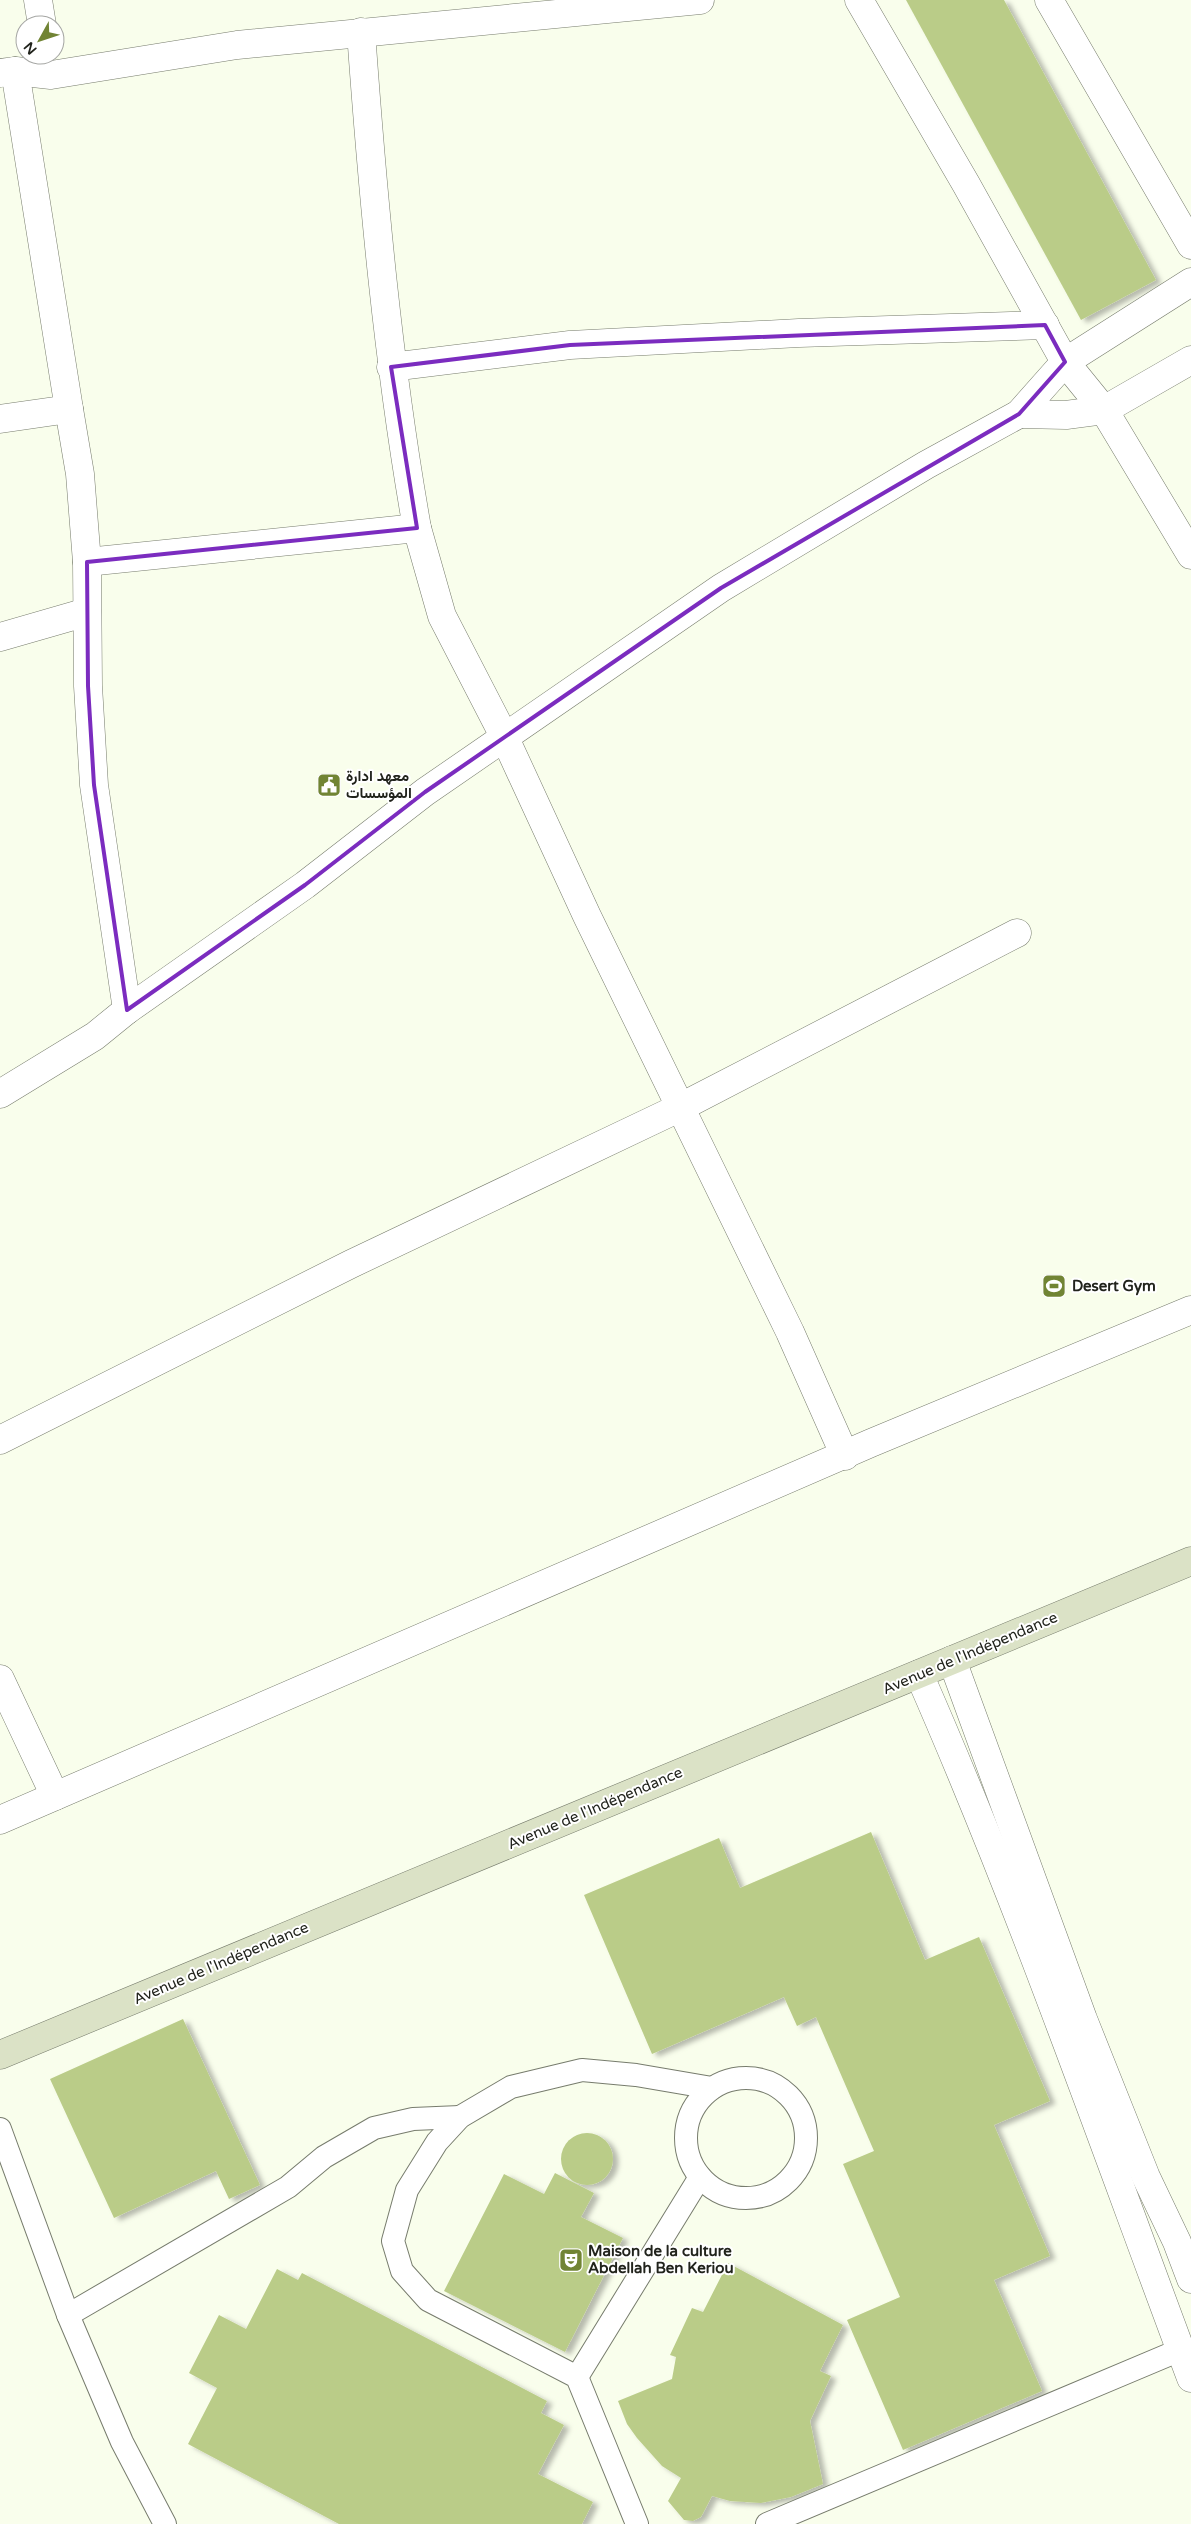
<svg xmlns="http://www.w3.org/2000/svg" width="1191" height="2524" viewBox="0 0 1191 2524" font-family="'Varela Round',Vazirmatn,sans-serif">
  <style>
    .building { fill: #bacc88; filter: url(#shadow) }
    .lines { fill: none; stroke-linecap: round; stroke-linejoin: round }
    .lane-casing { stroke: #777c6d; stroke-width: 24 }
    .street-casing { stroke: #777c6d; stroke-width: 29 }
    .secondary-casing { stroke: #777c6d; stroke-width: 29 }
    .lane { stroke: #fff; stroke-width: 22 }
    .street { stroke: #fff; stroke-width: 28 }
    .secondary { stroke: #dbe2c6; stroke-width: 28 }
    .marked { fill: none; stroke: #7b2cbf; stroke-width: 4; stroke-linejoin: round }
    .labels { text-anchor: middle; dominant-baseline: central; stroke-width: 4; stroke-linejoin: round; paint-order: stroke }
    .poi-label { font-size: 15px; font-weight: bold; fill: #21231c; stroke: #fff; text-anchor: start }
    .street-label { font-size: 15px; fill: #21231c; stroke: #fff }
  </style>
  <defs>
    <filter id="shadow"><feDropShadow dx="5.5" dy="3" stdDeviation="2.5" flood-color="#0004"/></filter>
  </defs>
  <rect width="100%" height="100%" fill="#f9feec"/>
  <!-- building -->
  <g class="building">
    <path d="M 906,0 L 1004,0 L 1156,280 L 1081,320 Z"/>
    <path d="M 871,1832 L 925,1960 L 979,1937 L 1050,2101 L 994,2125 L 1050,2256 L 994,2280 L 1042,2391 L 903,2450 L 847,2320 L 900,2297 L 843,2164 L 874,2151 L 816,2017 L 797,2026 L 784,1997 L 652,2054 L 584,1895 L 719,1838 L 740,1888 Z"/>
    <path d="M 183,2019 L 260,2185 L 229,2199 L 216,2171 L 114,2218 L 50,2079 Z"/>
    <circle cx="587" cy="2159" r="26"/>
    <path d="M 555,2173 L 594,2193 L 581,2217 L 623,2238 L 565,2352 L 444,2291 L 504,2174 L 544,2194 Z"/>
    <path d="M 728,2263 L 843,2325 L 820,2371 L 831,2376 L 810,2421 L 823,2484 L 791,2497 L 761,2503 L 730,2501 L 712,2496 L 701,2517 L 693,2521 L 684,2520 L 668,2501 L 681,2478 L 662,2466 L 637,2438 L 627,2424 L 618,2401 L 672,2379 L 676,2357 L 670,2355 L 692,2308 L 703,2312 Z"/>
    <path d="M 277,2269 L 298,2280 L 302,2273 L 547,2401 L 541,2413 L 564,2425 L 538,2474 L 593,2502 L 582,2524 L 339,2524 L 188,2444 L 217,2388 L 189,2373 L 219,2315 L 246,2329 Z"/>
  </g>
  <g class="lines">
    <!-- lane casing -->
    <g class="lane-casing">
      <g id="lane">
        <circle cx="746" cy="2138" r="60"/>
        <path d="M 0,2129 L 68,2315 L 122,2442 L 165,2524"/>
        <path d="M 68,2315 L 288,2187 L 324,2157 L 374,2128 L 413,2119 L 460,2117"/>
        <path d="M 577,2377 L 700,2177"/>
        <path d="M 637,2524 L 577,2377 L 428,2300 L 402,2271 L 393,2241 L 407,2190 L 437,2142 L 460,2117 L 511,2087 L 582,2070 L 636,2075 L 712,2088"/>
        <path d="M 767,2524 L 1180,2350"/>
      </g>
    </g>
    <!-- street casing -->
    <g class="street-casing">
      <g id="street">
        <path d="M 38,0 L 42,25"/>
        <path d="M 859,0 L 966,184 L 1065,362 L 1104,410 L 1191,555"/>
        <path d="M 1049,0 L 1191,245"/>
        <path d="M 361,32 C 373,198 388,364 417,528"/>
        <path d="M 0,73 L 15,71 L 51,75 L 237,45 L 700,0"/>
        <path d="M 391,367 L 570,345 L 799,333 L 1045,325"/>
        <path d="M 69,409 L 80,474 L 87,562 L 88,686 L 94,785 L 127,1010"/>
        <path d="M 1019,414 L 1066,415 L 1104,410 L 1191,360"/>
        <path d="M 0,419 L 69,409 L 15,71"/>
        <path d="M 87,562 L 417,528 L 442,616 L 504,736 L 587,916 L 790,1332 L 845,1456"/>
        <path d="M 0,637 L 87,612"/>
        <path d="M 0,1094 L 95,1036 L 127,1010 L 305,885 L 425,792 L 721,588 L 926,465 L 1019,414 L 1065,362 L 1191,282"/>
        <path d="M 0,1440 L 351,1264 L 679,1108 L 1017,933"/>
        <path d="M 952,1660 L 1083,2019 L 1146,2177 L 1177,2242 L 1191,2279"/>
        <path d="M 919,1674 C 1020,1904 1103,2143 1191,2378"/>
        <path d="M 0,1679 L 55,1796"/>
        <path d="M 0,1820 L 871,1443 L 1191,1310"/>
      </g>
    </g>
    <!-- secondary casing -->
    <g class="secondary-casing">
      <path id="secondary" d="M 0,2055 L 1191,1561"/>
    </g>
    <!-- lane -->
    <use href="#lane" class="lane"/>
    <!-- street -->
    <use href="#street" class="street"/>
    <!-- secondary -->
    <use href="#secondary" class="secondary"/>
  </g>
  <!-- marked area -->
  <path class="marked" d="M 1045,325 L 1065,362 L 1019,414 L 721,588 L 425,792 L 305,885 L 127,1010 L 94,785 L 88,686 L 87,562 L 417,528 L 391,367 L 570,345 Z"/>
  <!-- icons -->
  <defs>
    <g id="civic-square" transform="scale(1.25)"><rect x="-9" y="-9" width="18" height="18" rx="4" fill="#718434" stroke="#fff"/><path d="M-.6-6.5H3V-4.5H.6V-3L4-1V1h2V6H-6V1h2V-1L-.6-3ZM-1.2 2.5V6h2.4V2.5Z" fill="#fff"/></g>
    <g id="stadium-square" transform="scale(1.25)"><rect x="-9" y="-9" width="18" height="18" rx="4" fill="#718434" stroke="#fff"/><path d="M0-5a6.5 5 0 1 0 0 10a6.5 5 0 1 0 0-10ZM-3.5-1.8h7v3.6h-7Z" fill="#fff"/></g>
    <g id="theatre-square" transform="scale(1.25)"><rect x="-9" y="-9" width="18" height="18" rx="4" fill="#718434" stroke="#fff"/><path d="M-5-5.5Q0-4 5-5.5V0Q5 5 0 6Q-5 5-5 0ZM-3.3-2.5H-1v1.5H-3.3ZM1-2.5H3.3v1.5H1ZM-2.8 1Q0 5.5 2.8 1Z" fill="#fff"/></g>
  </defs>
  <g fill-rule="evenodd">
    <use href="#civic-square" x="329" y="785"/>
    <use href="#stadium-square" x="1054" y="1286"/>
    <use href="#theatre-square" x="571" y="2260"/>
  </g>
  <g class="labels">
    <!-- poi labels -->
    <g class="poi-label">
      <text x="346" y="776">معهد ادارة<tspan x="346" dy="17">المؤسسات</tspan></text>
      <text x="1072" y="1286">Desert Gym</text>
      <text x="588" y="2251">Maison de la culture<tspan x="588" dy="17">Abdellah Ben Keriou</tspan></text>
    </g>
    <!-- street labels -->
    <g class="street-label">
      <text transform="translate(970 1653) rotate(-23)">Avenue de l'Indépendance</text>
      <text transform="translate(595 1808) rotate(-23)">Avenue de l'Indépendance</text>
      <text transform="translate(221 1963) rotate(-23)">Avenue de l'Indépendance</text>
    </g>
  </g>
  <!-- north arrow -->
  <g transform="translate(40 40) rotate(230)"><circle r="24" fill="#ffffff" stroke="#a6a7a4"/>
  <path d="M0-4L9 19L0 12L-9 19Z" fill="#718434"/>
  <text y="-8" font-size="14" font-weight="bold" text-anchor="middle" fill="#21231c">N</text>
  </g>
</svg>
